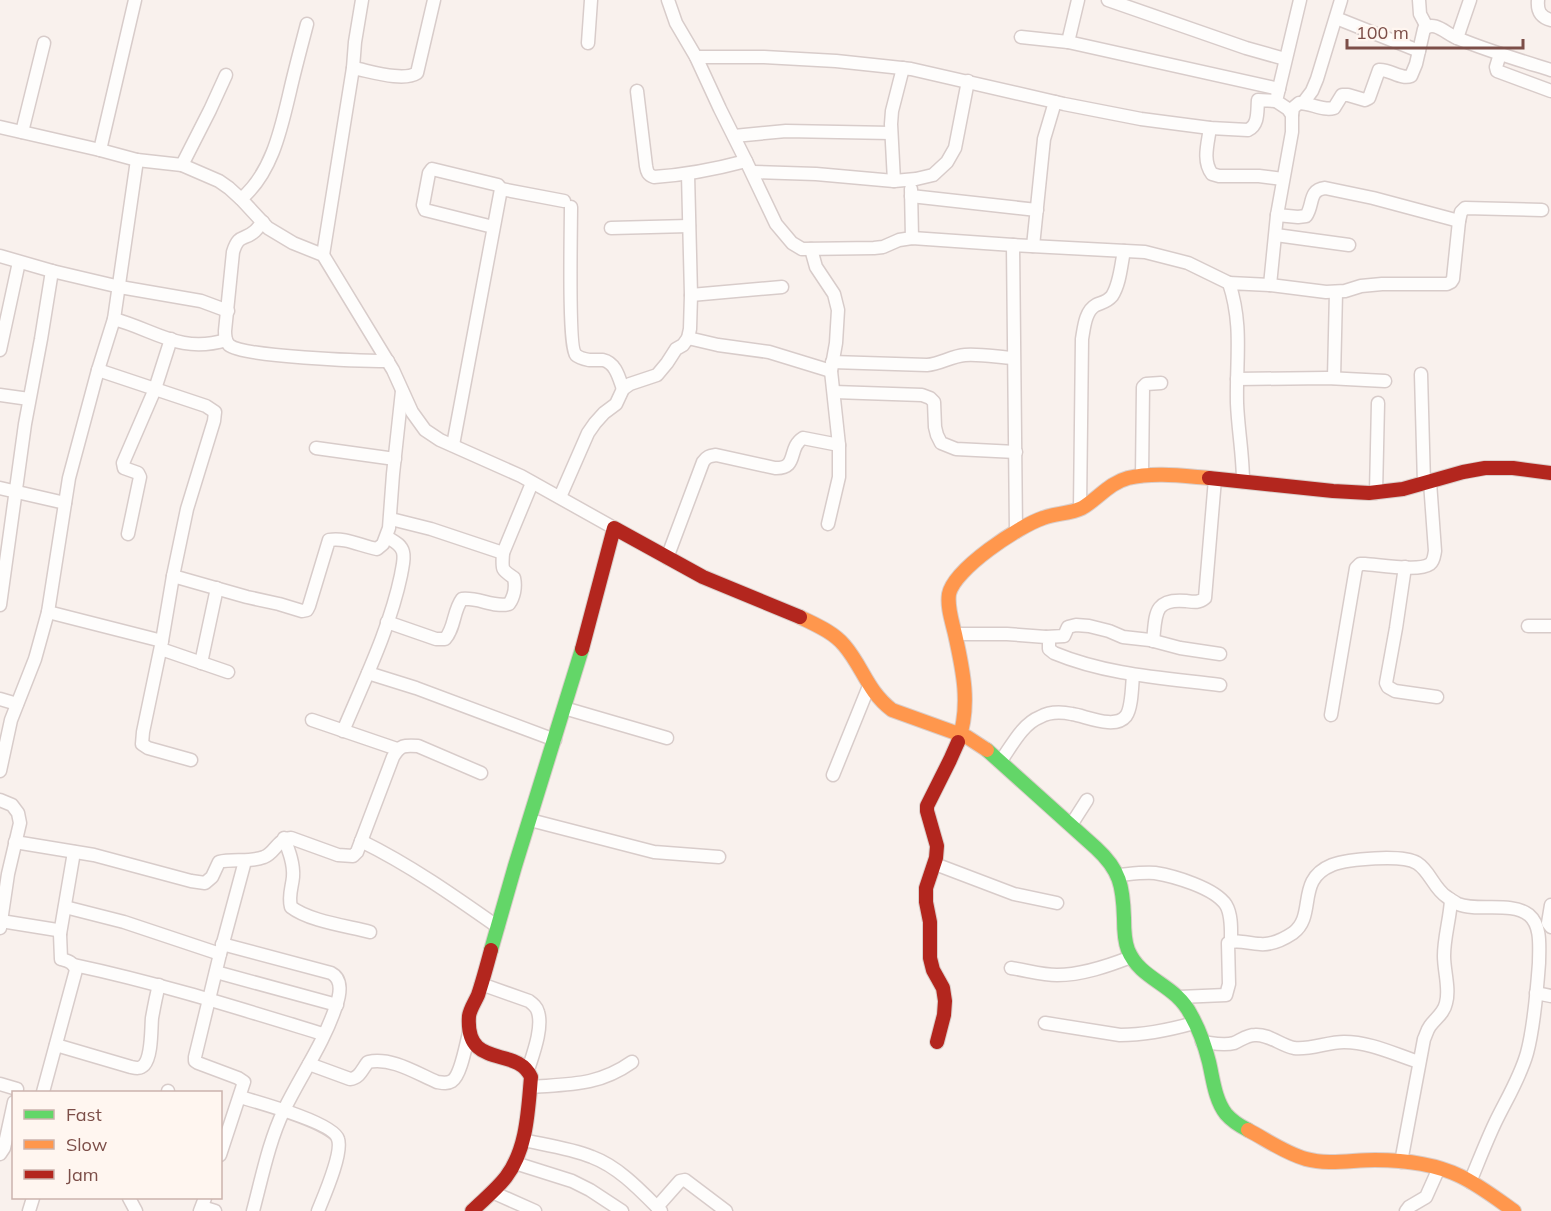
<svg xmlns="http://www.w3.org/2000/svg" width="1551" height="1211" viewBox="0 0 1551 1211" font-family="Mulish,sans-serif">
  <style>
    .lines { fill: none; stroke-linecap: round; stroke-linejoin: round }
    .street-casing { stroke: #d8ccca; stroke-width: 15 }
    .fast-casing { stroke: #daceca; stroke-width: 16 }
    .slow-casing { stroke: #daceca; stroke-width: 16 }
    .jam-casing { stroke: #daceca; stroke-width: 16 }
    .street { stroke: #fefdfc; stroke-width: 12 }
    .fast { stroke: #63d668; stroke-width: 14 }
    .slow { stroke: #ff974d; stroke-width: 14 }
    .jam { stroke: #b3261e; stroke-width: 14 }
  </style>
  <rect width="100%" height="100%" fill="#f9f1ed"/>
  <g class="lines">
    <!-- street casing -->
    <g class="street-casing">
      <g id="street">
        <path d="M 668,0 L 676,23 L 696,57 L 720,109 L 746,161 L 776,224 L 792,243 L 802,249 L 874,248 L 883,247 L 899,240 L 912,238 L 1013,245"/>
        <path d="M 1108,0 L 1246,48 L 1285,59"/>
        <path d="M 1419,0 L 1420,14 L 1427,27"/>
        <path d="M 1538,0 C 1537,11 1540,17 1551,20"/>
        <path d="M 1336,18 L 1419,51"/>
        <path d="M 1021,37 L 1068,42 L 1078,0"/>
        <path d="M 1457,38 L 1470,0"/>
        <path d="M 1068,42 L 1279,89"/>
        <path d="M 588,43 L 591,0"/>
        <path d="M 1500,54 L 1496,67 L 1497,71 L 1551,91"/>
        <path d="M 696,57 L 764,57 L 836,61 L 911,69 L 1064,104 L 1141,119 L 1210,128 L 1248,130 C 1259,125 1257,111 1258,100 L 1276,101"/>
        <path d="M 353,68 C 370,71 403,82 417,73 L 434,0"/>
        <path d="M 637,91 L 646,166 C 647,172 648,175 654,177 C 685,175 716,169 746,161"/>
        <path d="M 1303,103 L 1312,91 L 1317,79 L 1341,0"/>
        <path d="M 1292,115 L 1293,108 L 1299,103 C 1311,103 1323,111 1334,108 L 1342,95 L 1348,95 L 1365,100 L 1369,98 L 1379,70 C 1390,69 1401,80 1411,76 L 1416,64 L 1424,29 C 1435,20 1446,34 1457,38 C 1488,51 1519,60 1551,70"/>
        <path d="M 0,127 L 100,150 L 137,160 L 182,165 L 219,181 L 229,188 L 241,199 L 268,228 L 293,243 L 323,255 L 393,370 L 412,412 L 425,430 L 440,440 L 521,476 L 614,528"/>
        <path d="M 1210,128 C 1208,143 1202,161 1212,174 L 1219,176 L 1259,176 L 1283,179"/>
        <path d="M 22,132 L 44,43"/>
        <path d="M 734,136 L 786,131 L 891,133"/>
        <path d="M 100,150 L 135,0"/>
        <path d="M 182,165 L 210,110 L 226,75"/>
        <path d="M 752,172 L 816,174 L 894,181 L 916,179 L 933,175 L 947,162 L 955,148 L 968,81"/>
        <path d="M 894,181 L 891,124 L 892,111 L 903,68"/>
        <path d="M 501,189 L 564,201"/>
        <path d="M 911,189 L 912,238"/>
        <path d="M 911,196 L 1037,210"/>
        <path d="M 241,199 C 272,173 281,129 290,91 C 295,69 301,47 307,24"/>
        <path d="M 571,207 C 571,227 568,347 576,355 C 579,358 584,359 589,360 C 593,360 598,360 603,360 C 616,363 619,378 623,389"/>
        <path d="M 1277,215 L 1298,217 L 1306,216 C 1314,205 1308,190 1325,188 L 1373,198 L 1459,221"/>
        <path d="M 263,222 C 260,225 258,228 255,231 C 244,241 239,233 233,252 L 225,331 C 225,336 225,341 229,345 C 243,357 363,361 388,361"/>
        <path d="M 611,228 L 689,226"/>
        <path d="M 1276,235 L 1349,245"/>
        <path d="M 1033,246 L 1044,139 L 1055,102"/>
        <path d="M 811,249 L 816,267 L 834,294 L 838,310 L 836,343 L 831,371 L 839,445 L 839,477 L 828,524"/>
        <path d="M 323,255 L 353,68 L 355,42 L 362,0"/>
        <path d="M 0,256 L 52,271"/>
        <path d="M 1270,285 L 1326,292 L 1345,291 L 1361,286 L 1382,284 L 1447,284 L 1451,282 L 1453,279 L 1459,221 L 1461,212 L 1465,208 L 1542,210"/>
        <path d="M 691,295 L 782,287"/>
        <path d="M 114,319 C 155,330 180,354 226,340"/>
        <path d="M 688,338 L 718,345 L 769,352 L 831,371"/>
        <path d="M 0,350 L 19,262"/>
        <path d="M 832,362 L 927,365 C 941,364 951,356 965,355 C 981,354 997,357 1013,358"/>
        <path d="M 98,370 L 206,406 L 215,412 L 214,421 L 187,509 L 173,576 L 162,641"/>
        <path d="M 1421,374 L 1424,484"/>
        <path d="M 1334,378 L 1336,292"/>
        <path d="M 1237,379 L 1327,378 L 1385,381"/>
        <path d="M 834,392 L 922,395 L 930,398 L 934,402 L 935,427 L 937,435 L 941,443 L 956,449 L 1016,452"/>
        <path d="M 0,395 L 29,399"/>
        <path d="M 453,445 L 501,189 L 498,185 L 432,169 L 429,173 L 423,205 L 425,210 L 493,227"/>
        <path d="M 316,448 L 395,459"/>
        <path d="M 1142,476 L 1143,387 L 1146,384 L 1161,383"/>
        <path d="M 1243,482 C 1243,455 1238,429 1237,403 C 1236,360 1243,325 1229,283 L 1270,285 L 1277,215 L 1292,132 L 1292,115 L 1288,109 L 1276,101 L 1300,0"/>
        <path d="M 0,488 L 65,503"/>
        <path d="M 1376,493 L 1378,403"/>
        <path d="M 560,497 L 588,433 L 595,423 L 604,413 L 616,404 L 623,389 L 630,384 L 657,375 L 667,363 L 676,349 L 683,345 L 688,338 L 690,329 L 691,295 L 688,174"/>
        <path d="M 1080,509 L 1082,339 C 1084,328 1085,311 1096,305 C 1103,302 1107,302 1112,296 C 1120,284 1121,265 1124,251"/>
        <path d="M 391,519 L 431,529 L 503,553"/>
        <path d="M 1016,532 L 1013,245 L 1145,252 L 1188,263 L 1229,283"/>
        <path d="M 128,534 L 140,477 L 138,473 L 124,468 L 123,463 L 155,389 L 171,339"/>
        <path d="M 667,558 L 703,462 C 707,456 710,456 716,455 L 775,468 C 799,469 787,448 803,438 L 839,445"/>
        <path d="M 1405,567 L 1396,628 L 1386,683 L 1388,687 L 1395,691 L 1437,697"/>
        <path d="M 173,576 L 247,597 L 279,604 L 302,611 L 307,610 L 309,606 L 329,540 C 345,537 361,546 377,549 L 383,544 L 389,528 L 393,474 L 402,391"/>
        <path d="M 0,605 L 25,424 L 41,339 L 52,271 L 120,287 L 201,301 L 228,311"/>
        <path d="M 48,612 L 162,641 L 143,732 L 142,744 L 148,748 L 191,760"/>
        <path d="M 387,622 L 436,639 L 445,639 C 455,628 453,611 462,599 C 478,597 494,608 509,604 C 514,597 516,587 514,578 C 501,569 502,570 503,553 L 532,483"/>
        <path d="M 1528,626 L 1551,626"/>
        <path d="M 955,634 L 1007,634 L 1046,637 L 1049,640 L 1049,649 L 1054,653 C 1107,675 1164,678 1220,685"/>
        <path d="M 1046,637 L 1064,636 L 1068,627 L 1076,625 L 1089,626 L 1109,631 L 1123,637 L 1150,640 L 1180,648 L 1220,654"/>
        <path d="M 1153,641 C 1156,615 1153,598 1186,601 C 1194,602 1199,603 1205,598 L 1215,479"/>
        <path d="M 161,649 L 228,672"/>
        <path d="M 201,663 L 217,588"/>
        <path d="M 368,673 L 416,688 L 555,740"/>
        <path d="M 0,699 L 17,704"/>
        <path d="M 564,708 L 667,738"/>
        <path d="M 1331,715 L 1356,568 L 1360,564 L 1365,564 C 1380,565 1419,572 1430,564 C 1434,561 1434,556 1435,551 L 1430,482"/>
        <path d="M 312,720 L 397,749"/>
        <path d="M 343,731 C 364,681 390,628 401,575 C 402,568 405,559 403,552 C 401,544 393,541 387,537"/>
        <path d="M 1000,762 C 1011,747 1022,724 1040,717 C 1049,712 1062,712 1072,714 C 1086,716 1115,730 1126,716 C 1132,708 1132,685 1133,675"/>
        <path d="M 0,771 L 11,720 L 35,659 L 48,612 L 69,478 L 98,370 L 114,319 L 137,160"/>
        <path d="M 833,775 L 869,686"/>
        <path d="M 0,800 L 12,805 L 18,813 L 20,823 L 8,874 L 0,928"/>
        <path d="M 530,820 L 654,852 L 719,857"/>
        <path d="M 1071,825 L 1087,800"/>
        <path d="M 284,838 C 289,851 294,864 293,877 C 292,888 288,896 291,907 C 309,921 347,926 370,932"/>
        <path d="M 361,841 C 410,865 454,896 498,927"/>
        <path d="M 15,842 L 94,855 L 191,881 L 205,883 L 212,877 L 219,862 C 233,858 249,863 264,857 C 275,853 277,839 291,838 L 338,855 L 353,856 L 357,852 L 393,757 C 400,745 404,745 418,746 L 481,773"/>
        <path d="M 935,864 L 1014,894 L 1057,903"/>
        <path d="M 1118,875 C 1130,874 1143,872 1155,873 C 1174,876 1215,888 1226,905 C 1232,915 1231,930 1231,941"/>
        <path d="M 1551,905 L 1548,923 L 1551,927"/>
        <path d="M 65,907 L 124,922 L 220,954"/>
        <path d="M 1,921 L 57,930 L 60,934 L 61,959 C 68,961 73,962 76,970 L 43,1092"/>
        <path d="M 60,934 L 74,852"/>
        <path d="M 222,944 L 331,973 C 343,979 340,995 336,1006 C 324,1043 301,1075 284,1110 C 269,1141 262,1177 253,1211"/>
        <path d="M 74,965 C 159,983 241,1009 323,1034"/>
        <path d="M 1011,968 C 1026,970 1042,975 1057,975 C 1082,975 1108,966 1131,957"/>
        <path d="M 216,972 L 337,1005"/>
        <path d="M 481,984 L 529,1001 C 533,1004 537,1007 538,1012 C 543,1028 533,1054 528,1070"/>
        <path d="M 1536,993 L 1551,996"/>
        <path d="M 1179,997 L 1226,995 L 1229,984 L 1228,943 C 1238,939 1249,944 1260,944 C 1271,945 1284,939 1293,933 C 1317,915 1295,880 1332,865 C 1348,859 1402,854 1417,863 C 1430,871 1434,889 1447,897 C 1450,899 1454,902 1458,904 C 1478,912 1511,901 1529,915 C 1542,926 1539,948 1539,963 C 1537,990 1534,1027 1527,1053 C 1520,1078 1506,1100 1495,1123 C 1486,1142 1478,1163 1470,1182"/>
        <path d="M 1045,1023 L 1120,1035 C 1146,1035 1169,1030 1194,1023"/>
        <path d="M 1202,1042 C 1212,1043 1224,1046 1234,1043 C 1241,1040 1247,1035 1255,1035 C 1269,1034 1280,1045 1294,1048 C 1311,1050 1327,1042 1344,1042 C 1370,1042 1394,1054 1419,1062"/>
        <path d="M 56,1045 L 131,1067 C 136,1068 140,1069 144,1065 C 152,1056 151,1030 152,1018 C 154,1007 156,996 159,985"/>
        <path d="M 309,1064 L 350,1079 C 360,1078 362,1069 368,1062 C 392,1057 416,1073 437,1082 C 443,1083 447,1084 452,1081 C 461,1075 466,1044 469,1033"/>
        <path d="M 0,1084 L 17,1089"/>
        <path d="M 530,1087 C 569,1084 598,1086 632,1062"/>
        <path d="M 168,1092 L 168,1091"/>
        <path d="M 240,1097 C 257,1102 334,1123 338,1139 C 343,1153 324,1196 318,1211"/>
        <path d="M 523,1140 C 546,1145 570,1148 592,1157 C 619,1167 641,1191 661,1211"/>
        <path d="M 0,1154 L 4,1148 L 14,1102"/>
        <path d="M 220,1155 L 244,1082 L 238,1078 L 198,1063 L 195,1061 L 195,1057 L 220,954 L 245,861"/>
        <path d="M 1401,1162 L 1424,1039 C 1426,1035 1427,1030 1430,1026 C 1436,1018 1444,1013 1446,1003 C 1450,989 1444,971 1444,956 C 1444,937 1450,919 1451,900"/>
        <path d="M 515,1163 L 572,1181 L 590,1190 L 622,1211"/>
        <path d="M 492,1192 L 535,1211"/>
        <path d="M 129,1198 L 136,1211"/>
        <path d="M 202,1207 L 215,1211"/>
        <path d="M 657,1207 L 680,1181 L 685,1180 L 726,1211"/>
        <path d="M 29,1211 L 33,1198"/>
        <path d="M 200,1211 L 205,1198"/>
        <path d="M 1406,1211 L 1409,1207 L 1426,1197 L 1439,1168"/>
      </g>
    </g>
    <!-- fast casing -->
    <g class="fast-casing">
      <g id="fast">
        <path d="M 987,750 L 1096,848 C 1120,870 1123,886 1124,918 C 1124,928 1124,940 1128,950 C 1141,981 1175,983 1191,1015 C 1199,1029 1205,1046 1209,1062 C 1213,1079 1215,1100 1226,1114 C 1232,1121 1240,1126 1248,1130"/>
        <path d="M 491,950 L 515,866 L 582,649"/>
      </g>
    </g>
    <!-- slow casing -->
    <g class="slow-casing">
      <g id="slow">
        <path d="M 800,617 C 816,625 833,632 844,645 C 863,667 867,691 892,710 L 967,737 L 987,750"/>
        <path d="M 958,742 C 971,706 963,670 955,634 C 952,621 947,607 949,594 C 954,569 1019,526 1043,518 C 1056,513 1070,514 1082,508 C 1098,499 1109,483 1128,478 C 1154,472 1183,476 1209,478"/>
        <path d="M 1248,1130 C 1267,1140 1285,1153 1306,1159 C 1328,1165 1352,1160 1375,1160 C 1403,1160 1435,1164 1460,1176 C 1479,1185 1497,1199 1514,1211"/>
      </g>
    </g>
    <!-- jam casing -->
    <g class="jam-casing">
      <g id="jam">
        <path d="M 1209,478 L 1333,491 L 1369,493 L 1403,489 L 1463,472 L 1485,468 L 1513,468 L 1551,473"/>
        <path d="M 582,649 L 614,528 L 703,577 L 800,617"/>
        <path d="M 937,1042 L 944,1015 L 945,1001 L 943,988 L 933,970 L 930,958 L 930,922 L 926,902 L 926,888 L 936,858 L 937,846 L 927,811 L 927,806 L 950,760 L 958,742"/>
        <path d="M 472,1211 C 483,1200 496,1190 506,1177 C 527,1149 528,1111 531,1077 C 517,1045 465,1071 469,1016 C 470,1009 475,1002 478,995 C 483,980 487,965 491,950"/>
      </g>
    </g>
    <!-- street -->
    <use href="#street" class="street"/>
    <!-- fast -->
    <use href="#fast" class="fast"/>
    <!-- slow -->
    <use href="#slow" class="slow"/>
    <!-- jam -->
    <use href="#jam" class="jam"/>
  </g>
  <!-- legend -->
  <rect x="12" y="1091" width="210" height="108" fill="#fff6f0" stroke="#cbb3ad" stroke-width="1.5"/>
  <rect x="24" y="1110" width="30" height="9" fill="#63d668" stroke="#cbb3ad" stroke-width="1.5"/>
  <text x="66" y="1121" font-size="18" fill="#7c4e48">Fast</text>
  <rect x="24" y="1140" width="30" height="9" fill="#ff974d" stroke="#cbb3ad" stroke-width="1.5"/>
  <text x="66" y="1151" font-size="18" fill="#7c4e48">Slow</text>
  <rect x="24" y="1170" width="30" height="9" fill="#b3261e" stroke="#cbb3ad" stroke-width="1.5"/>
  <text x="66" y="1181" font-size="18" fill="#7c4e48">Jam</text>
  <!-- scale -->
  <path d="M1347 39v9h176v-9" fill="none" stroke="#7c4e48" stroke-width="3"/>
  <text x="1356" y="39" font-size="18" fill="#7c4e48" stroke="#fff6f0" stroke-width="4.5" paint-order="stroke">100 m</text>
</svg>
